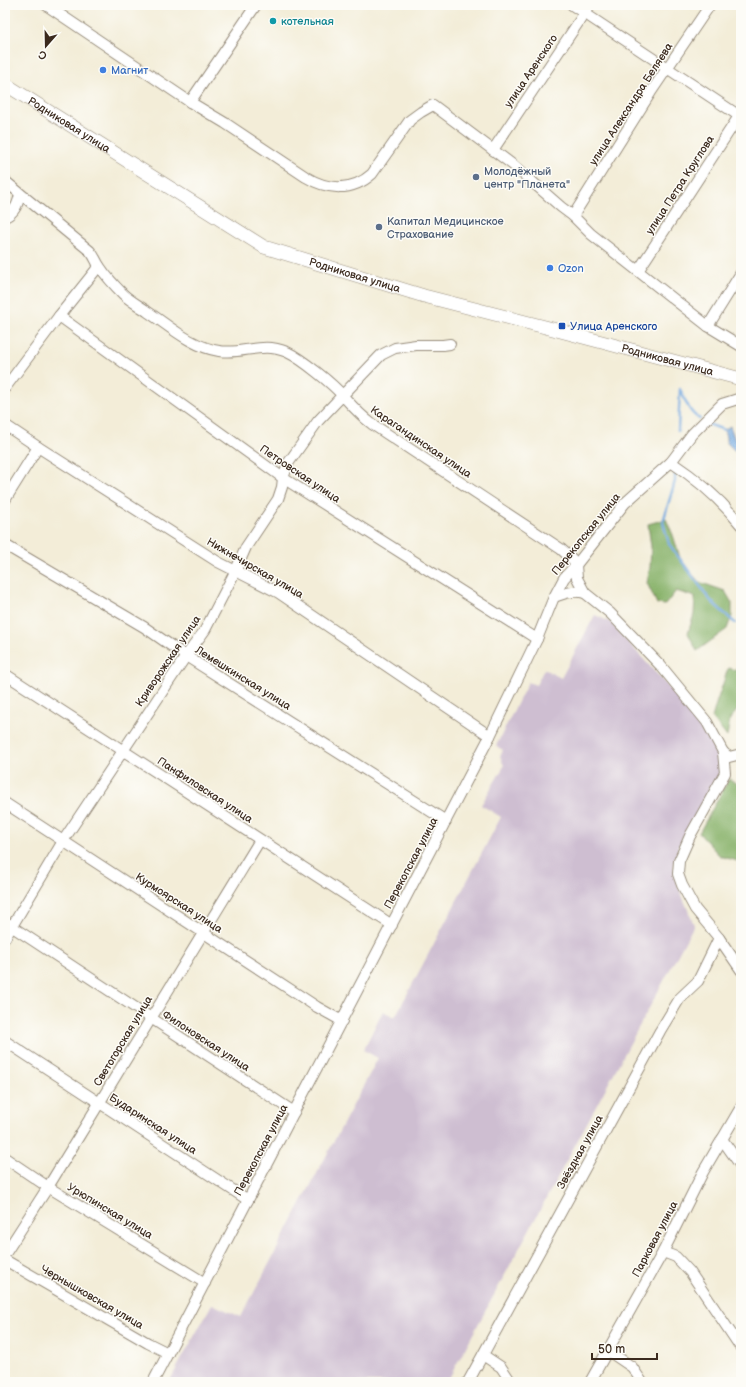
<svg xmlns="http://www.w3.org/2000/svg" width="746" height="1387" viewBox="0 0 746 1387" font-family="'Balsamiq Sans',sans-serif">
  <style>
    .industrial { fill: #cebed1 }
    .forest { fill: #88b26b; stroke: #626e44 }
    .water { fill: #71a7df; stroke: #56687e }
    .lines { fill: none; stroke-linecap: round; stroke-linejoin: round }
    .stream { stroke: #71a7df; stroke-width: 2.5 }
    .minor-casing { stroke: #978c7b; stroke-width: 12 }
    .major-casing { stroke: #978c7b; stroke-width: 14 }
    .minor { stroke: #fff; stroke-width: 10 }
    .major { stroke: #fff; stroke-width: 13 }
    .culture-dot { fill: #0f9aa8; stroke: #fdfcf7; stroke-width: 1.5 }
    .shop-dot { fill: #3f7fe0; stroke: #fdfcf7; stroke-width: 1.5 }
    .service-dot { fill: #5c6f8a; stroke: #fdfcf7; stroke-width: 1.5 }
    .transit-dot { fill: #1a4fb4; stroke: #fdfcf7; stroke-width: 1.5 }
    .labels { text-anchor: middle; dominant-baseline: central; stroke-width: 3; stroke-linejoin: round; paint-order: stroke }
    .culture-label { font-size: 11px; fill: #0d838f; stroke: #fdfcf7; text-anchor: start }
    .shop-label { font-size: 11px; fill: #366cbe; stroke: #fdfcf7; text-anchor: start }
    .street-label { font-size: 11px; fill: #3b2a1e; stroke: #fdfcf7 }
    .service-label { font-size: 11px; fill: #4e5e75; stroke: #fdfcf7; text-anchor: start }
    .transit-label { font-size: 11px; fill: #164399; stroke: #fdfcf7; text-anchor: start }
  </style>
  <rect width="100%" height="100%" fill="#fdfcf7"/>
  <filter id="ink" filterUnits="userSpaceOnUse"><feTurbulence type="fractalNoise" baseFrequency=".025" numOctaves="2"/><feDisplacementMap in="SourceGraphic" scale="8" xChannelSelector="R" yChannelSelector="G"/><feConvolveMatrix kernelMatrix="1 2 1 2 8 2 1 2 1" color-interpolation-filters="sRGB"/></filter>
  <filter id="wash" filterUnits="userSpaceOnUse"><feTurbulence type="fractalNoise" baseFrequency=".012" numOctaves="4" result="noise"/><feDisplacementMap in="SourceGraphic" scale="16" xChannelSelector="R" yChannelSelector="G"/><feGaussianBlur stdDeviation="0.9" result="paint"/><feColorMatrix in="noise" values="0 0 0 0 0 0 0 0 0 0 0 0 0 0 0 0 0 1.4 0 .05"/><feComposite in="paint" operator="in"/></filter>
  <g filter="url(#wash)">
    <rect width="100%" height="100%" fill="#f3edd8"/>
    <!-- industrial -->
    <path class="industrial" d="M 595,615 L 610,622 L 693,714 L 721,757 L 723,766 L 719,778 L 679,846 L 674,863 L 675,878 L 694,925 L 447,1382 L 169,1382 L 212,1304 L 241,1317 L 378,1058 L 363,1050 L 383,1011 L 395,1017 L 501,817 L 481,805 L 504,766 L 500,756 L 503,750 L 496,746 L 528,682 L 536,685 L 544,669 L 561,678 Z"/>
    <!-- forest -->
    <g class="forest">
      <path d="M 666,519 L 673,535 L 681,561 L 699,582 L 725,591 L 732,603 L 732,616 L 727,629 L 697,651 L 688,633 L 694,614 L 695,597 L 676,591 L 665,605 L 657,604 L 647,583 L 650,567 L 651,547 L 648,524 Z"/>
      <path d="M 728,668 L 741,672 L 741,706 L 730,719 L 727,737 L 712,718 C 716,701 723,685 728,668 Z"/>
      <path d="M 729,779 L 741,786 L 741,862 L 720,856 L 699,833 Z"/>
    </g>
    <!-- water -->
    <path class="water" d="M 730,426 L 735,440 L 741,437 L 741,457 L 727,443 L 724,430 Z"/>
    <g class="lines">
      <!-- stream -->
      <g class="stream">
        <path d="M 681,391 C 686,402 689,413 700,419"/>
        <path d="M 708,424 L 724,430"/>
        <path d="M 678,431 L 680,389"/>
        <path d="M 675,474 L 675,481 L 663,522 L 669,544 L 711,601 L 735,623"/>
      </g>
    </g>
  </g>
  <g filter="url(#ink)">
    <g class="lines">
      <!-- minor casing -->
      <g class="minor-casing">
        <g id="minor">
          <path d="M 46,5 L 190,102 L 225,123 L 306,177 C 327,190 352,192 372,174 L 410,120 L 421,112 L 433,105 L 513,165 L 561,207 L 573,216 L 591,234 L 685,308 L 708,326 L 741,346"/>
          <path d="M 572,5 L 741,117"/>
          <path d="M 190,102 L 256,5"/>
          <path d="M 493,150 L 590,5"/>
          <path d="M 5,181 L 90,251 C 95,256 96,262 100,267 C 106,276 115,286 123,294 C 130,301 140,306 148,312 C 169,326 192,347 219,351 C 244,355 261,341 287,352 C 302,359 333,384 344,397 C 353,407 361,416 372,424 L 561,549 L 572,559 L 576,565 L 577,578 L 585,593 L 610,613 L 661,666 L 707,722 L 723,752 L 729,757 L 741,754"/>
          <path d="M 573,216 L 651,92 L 710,5"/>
          <path d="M 5,217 C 15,212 18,204 20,194"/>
          <path d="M 638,271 L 741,113"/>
          <path d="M 59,316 L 283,478 L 537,639"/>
          <path d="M 708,326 L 741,273"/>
          <path d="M 5,388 L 59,316 L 99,266"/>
          <path d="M 5,425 L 38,447 L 218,562 L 279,593 L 490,736"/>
          <path d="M 671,462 C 697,479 721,500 741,525"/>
          <path d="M 5,500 L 38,447"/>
          <path d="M 5,545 L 144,627 L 186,656 L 446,821"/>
          <path d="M 554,597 C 565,593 573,590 585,593"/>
          <path d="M 5,674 L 392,925"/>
          <path d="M 723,752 L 725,773 L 690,836 L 679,861 L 678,874 L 682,885 L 695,909 L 719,938 L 741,970"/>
          <path d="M 5,803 L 317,1007 L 342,1021"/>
          <path d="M 5,922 L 294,1112"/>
          <path d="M 5,938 L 63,841 L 186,656 L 205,630 L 236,570 L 246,547 L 278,499 L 282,487 L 283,478 L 289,462 L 318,421 L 381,355 L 395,348 L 416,345 L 443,345 L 450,344"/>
          <path d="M 5,1041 L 248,1200"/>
          <path d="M 722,1139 L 741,1166"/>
          <path d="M 5,1158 L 48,1187 L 205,1283"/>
          <path d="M 663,1252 L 676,1257 L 690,1272 L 741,1348"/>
          <path d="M 5,1254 L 48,1187 L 260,840"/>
          <path d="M 5,1260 L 148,1343 L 168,1353"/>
          <path d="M 607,1350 L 632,1367 L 642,1382"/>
          <path d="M 483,1355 L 501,1367 L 511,1382"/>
          <path d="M 5,1380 L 8,1382"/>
          <path d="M 153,1382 L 490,736 L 537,639 L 554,597 L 564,578 L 576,565 L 625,503 L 671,462 L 692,434 L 722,404 L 741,398"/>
          <path d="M 468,1382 L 660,1031 L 680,998 L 698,981 L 719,938"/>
          <path d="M 590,1382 L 663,1252 L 703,1172 L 741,1107"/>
        </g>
      </g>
      <!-- major casing -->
      <g class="major-casing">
        <g id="major">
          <path id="s1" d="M 5,84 L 264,247 L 424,296 L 549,328 L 741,379"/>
        </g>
      </g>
      <!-- minor -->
      <use href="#minor" class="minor"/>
      <!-- major -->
      <use href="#major" class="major"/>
    </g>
  </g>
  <!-- markers -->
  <circle class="culture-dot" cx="273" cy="21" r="4"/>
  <g class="shop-dot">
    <circle cx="103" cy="70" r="4"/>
    <circle cx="550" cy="268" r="4"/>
  </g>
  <g class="service-dot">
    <circle cx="476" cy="177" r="4"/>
    <circle cx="379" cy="227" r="4"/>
  </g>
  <rect class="transit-dot" x="558" y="322" width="8" height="8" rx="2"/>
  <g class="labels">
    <!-- culture labels -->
    <g class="culture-label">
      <text x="281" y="21">котельная</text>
    </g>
    <!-- shop labels -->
    <g class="shop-label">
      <text x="111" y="70">Магнит</text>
      <text x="558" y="268">Ozon</text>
    </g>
    <!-- street labels -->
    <g class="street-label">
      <text transform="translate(531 71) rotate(-56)">улица Аренского</text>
      <text transform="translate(631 104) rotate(-57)">улица Александра Беляева</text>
      <text stroke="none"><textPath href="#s1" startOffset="76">Родниковая улица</textPath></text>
      <text transform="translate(680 185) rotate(-57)">улица Петра Круглова</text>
      <text stroke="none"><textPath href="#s1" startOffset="401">Родниковая улица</textPath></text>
      <text stroke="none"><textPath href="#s1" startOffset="725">Родниковая улица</textPath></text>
      <text transform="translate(421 442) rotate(34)">Карагандинская улица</text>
      <text transform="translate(300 474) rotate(34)">Петровская улица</text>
      <text transform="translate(586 534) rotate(-51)">Перекопская улица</text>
      <text transform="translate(255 568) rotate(30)">Нижнечирская улица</text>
      <text transform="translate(168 661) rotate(-56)">Криворожская улица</text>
      <text transform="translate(243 678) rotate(32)">Лемешкинская улица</text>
      <text transform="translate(205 790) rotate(33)">Панфиловская улица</text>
      <text transform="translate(411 863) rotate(-62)">Перекопская улица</text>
      <text transform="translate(179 903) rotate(33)">Курмоярская улица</text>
      <text transform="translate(123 1041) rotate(-59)">Светогорская улица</text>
      <text transform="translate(206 1041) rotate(33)">Филоновская улица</text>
      <text transform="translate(153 1124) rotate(33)">Бударинская улица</text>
      <text transform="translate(261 1150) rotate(-62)">Перекопская улица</text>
      <text transform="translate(580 1152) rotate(-61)">Звёздная улица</text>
      <text transform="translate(110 1211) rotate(31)">Урюпинская улица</text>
      <text transform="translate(655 1239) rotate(-62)">Парковая улица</text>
      <text transform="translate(92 1297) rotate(30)">Чернышковская улица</text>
    </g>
    <!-- service labels -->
    <g class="service-label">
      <text x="484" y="171">Молодёжный<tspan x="484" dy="13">центр "Планета"</tspan></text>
      <text x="387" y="221">Капитал Медицинское<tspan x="387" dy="13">Страхование</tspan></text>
    </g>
    <!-- transit labels -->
    <g class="transit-label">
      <text x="570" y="326">Улица Аренского</text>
    </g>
  </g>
  <!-- margin -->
  <rect width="746" height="1387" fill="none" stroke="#fdfcf7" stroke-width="20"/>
  <!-- north arrow -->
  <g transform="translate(46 46) rotate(200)" stroke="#fdfcf7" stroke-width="3" paint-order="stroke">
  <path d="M0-3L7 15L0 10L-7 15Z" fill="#3b2a1e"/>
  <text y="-6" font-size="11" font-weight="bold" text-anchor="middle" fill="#3b2a1e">С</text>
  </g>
  <!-- scale -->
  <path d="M592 1353v6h65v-6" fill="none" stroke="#3b2a1e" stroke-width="2"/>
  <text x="598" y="1353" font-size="12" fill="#3b2a1e" stroke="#fdfcf7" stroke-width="3" paint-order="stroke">50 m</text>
</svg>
